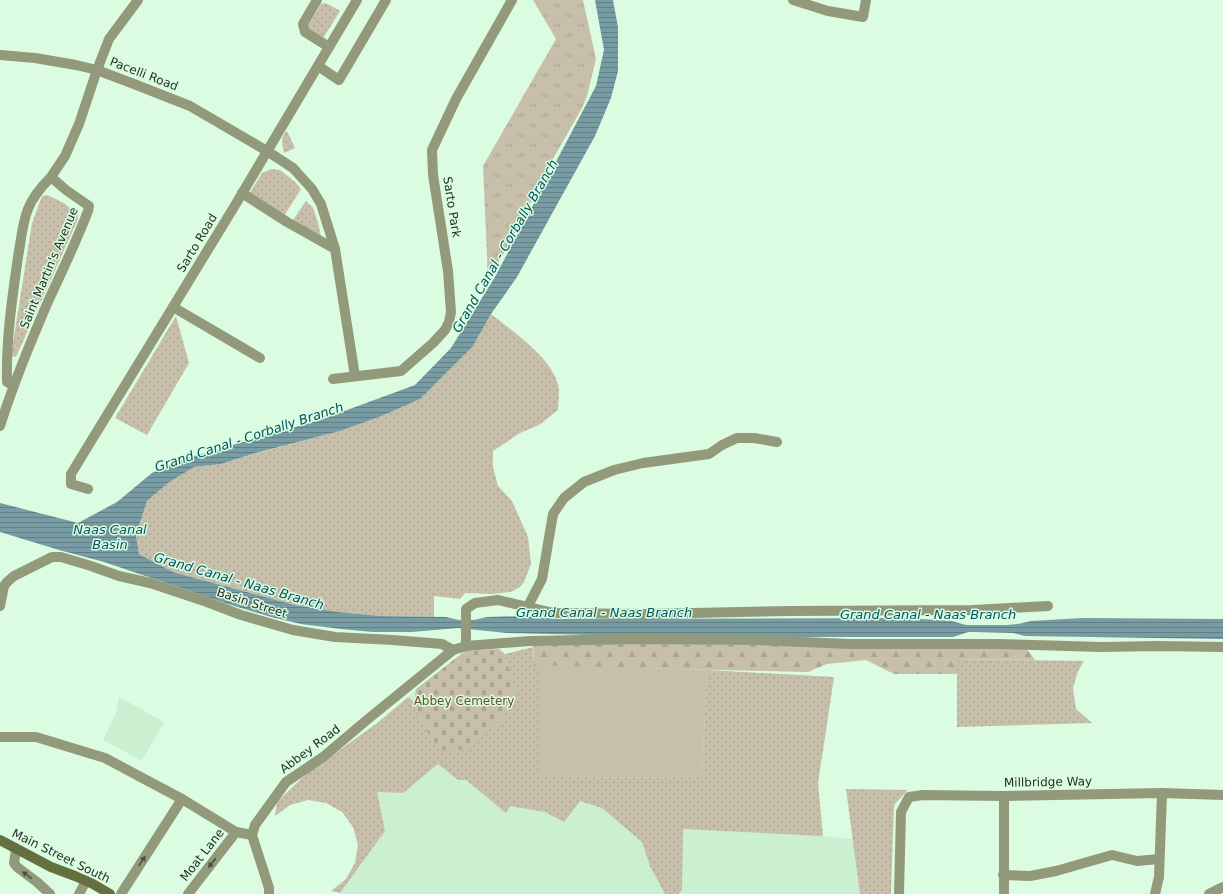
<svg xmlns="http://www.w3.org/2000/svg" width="1223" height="894" viewBox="0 0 1223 894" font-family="'DejaVu Sans',sans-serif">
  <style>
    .built { fill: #caf0d1 }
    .grass { fill: url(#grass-dots) }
    .forest { fill: url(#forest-firs) }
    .cemetery { fill: url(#cemetery-stones) }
    .park { fill: url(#park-tufts) }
    .pitch { fill: #c7bfaa }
    .water { fill: url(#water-rules) }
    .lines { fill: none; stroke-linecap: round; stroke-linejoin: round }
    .street { stroke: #929a7b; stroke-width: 10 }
    .secondary { stroke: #657041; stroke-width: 10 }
    .oneway { fill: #475241 }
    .labels { text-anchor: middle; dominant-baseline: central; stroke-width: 3; stroke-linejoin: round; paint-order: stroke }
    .street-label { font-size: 12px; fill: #1f2b22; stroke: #dbfce1 }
    .park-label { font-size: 12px; fill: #665421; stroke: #dbfce1 }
    .water-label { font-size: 13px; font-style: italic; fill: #005562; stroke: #dbfce1 }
  </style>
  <defs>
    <pattern id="grass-dots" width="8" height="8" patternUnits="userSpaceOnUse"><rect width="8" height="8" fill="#c7bfaa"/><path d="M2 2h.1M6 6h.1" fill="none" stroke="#aaa492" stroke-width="1.8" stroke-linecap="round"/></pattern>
    <pattern id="forest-firs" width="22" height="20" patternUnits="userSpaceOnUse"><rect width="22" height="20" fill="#c7bfaa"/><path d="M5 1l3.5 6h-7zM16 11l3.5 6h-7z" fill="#aaa492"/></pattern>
    <pattern id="cemetery-stones" width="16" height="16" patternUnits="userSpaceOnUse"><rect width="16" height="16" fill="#c7bfaa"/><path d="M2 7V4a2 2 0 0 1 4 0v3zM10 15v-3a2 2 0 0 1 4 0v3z" fill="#aaa492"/></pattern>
    <pattern id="park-tufts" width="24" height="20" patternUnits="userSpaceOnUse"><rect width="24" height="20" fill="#c7bfaa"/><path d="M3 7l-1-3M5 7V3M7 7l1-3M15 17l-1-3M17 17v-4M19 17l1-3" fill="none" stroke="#aaa492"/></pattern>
    <pattern id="water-rules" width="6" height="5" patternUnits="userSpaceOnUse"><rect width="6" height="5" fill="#779ca4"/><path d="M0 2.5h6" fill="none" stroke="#617f85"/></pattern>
  </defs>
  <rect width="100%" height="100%" fill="#dbfce1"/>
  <!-- built -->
  <g class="built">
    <path d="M 541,665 L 707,670 L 834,677 L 818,783 L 822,836 L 853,839 L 860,894 L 341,894 L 340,893 L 385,831 L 356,738 L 376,724 L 399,706 L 416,689 L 414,702 L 534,666 Z"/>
    <path d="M 119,697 L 164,722 L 142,761 L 103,740 L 116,713 Z"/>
  </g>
  <!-- grass -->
  <g class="grass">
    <path d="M 324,3 L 328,4 L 340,11 L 322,40 L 309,32 L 308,26 L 321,4 Z"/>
    <path d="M 287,131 L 295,148 L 284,153 C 282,144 280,137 287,131 Z"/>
    <path d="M 271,169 L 280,170 L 295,182 L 301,189 L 284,216 L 248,196 L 262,173 Z"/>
    <path d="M 47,195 L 64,203 L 78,215 L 78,219 L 16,357 L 11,356 L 32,223 L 42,196 Z"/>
    <path d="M 306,201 L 313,208 L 318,223 L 321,236 L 293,220 Z"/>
    <path d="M 491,314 C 511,330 553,359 558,385 C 560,392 558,402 558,410 L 539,425 L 520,433 L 493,451 L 493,467 L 498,486 L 512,501 L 528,537 L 531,564 L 524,582 L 520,587 L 511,592 L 492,594 L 465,593 L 460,599 L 434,596 L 434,617 L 381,616 L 338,612 L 295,605 L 173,572 L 139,554 L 136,535 L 147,501 L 168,483 L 194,467 L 221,464 L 254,454 L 340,431 L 382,416 L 420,399 L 473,346 Z"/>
    <path d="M 176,316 L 189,363 L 147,435 L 115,418 Z"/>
    <path d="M 533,647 L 534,666 L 541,665 L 541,777 L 702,778 L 707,670 L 834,677 L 818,783 L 823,836 L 683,829 L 682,890 L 678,894 L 665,894 L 650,866 L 642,842 L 602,808 L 580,801 L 564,822 L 545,812 L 510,806 L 506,813 L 466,780 L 458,780 L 438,764 L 403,793 L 377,792 L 385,831 L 340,893 L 331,891 L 346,879 L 355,863 L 358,845 L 353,827 L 342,812 L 326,803 L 308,800 L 290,805 L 275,816 L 277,802 L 306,774 L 376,724 L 408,697 L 414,702 L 424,727 L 515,692 L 505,654 Z"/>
    <path d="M 957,659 L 1084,661 L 1078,671 L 1073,688 L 1076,709 L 1092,723 L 957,727 Z"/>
    <path d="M 846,789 L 908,790 L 894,805 L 891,894 L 860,894 Z"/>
  </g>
  <!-- forest -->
  <path class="forest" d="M 533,637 L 1027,649 L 1035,660 L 958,659 L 957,674 L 894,674 L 866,660 L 827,664 L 808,672 L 534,666 Z"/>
  <!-- cemetery -->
  <path class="cemetery" d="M 499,649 L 505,654 L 515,691 L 502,720 L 467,748 L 450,751 L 440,749 L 424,727 L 414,702 L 416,689 L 465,651 Z"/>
  <!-- park -->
  <path class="park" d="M 533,0 L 583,0 L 596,59 L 587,96 L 582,108 L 549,166 L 510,243 L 488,279 L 483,166 L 556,39 Z"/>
  <!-- pitch -->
  <path class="pitch" d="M 541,665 L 707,670 L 702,778 L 541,777 Z"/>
  <!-- water -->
  <path class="water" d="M 595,0 L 613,0 L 618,27 L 618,71 L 611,98 L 595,136 L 517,277 L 491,314 L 473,346 L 420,399 L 382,416 L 340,431 L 256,453 L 221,464 L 194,467 L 168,483 L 147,501 L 136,535 L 139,554 L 173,572 L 295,605 L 338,612 L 381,616 L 446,617 L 459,620 L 474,620 L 487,617 L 522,616 L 559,619 L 906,618 L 952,621 L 966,625 L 1006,625 L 1018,624 L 1031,621 L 1083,618 L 1223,619 L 1223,639 L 1025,636 L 1013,633 L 975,632 L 968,632 L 953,637 L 679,637 L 507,633 L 458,628 L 412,632 L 373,632 L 341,629 L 301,624 L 271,617 L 228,604 L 104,562 L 59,550 L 0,532 L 0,503 L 78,523 L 117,502 L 152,473 L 184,459 L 320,420 L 415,385 L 451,348 L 495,277 L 596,86 L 604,50 Z"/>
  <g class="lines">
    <!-- street -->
    <g class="street">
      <path d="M 317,0 L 303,24 L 305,32 L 329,47"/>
      <path d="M 793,0 L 828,11 L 863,17 L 866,0"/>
      <path d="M 0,55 L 35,58 L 76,65 L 97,70 L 134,84 L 190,106 L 267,151 L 293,168 L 312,189 L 321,204 L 335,249 L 355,376"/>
      <path d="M 318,66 L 339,80 L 386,0"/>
      <path d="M 242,193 L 287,222 L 335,249"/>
      <path d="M 173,307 L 260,358"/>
      <path d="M 333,379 L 401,371 L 433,343 L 445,330 L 449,322 L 451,312 L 448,271 L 433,175 L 432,150 L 456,99 L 512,0"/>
      <path d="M 13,385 L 7,382 C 6,340 12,299 18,257 C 21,241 22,224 28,209 C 33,196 41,187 51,177"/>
      <path d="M 0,426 C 14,382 32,338 51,295 C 64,267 77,240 88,211 L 89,206 L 66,190 L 51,177 L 65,156 L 79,124 L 97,70 L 109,39 L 138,0"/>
      <path d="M 88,489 L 71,484 L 71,474 L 234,207 L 357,0"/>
      <path d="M 0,606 L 4,586 L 7,582 L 14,576 L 52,557 L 61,557 L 91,566 L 119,576 L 150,583 L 207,602 L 241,615 L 293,630 L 335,637 L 393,640 L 442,644 L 453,650"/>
      <path d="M 528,606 L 542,579 L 553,514 L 564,498 L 584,482 L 614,470 L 643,463 L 709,454 L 722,445 L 737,438 L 754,438 L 777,442"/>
      <path d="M 466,646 L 466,609 L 475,603 L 498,600 L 554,613 L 644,614 L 791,611 L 973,610 L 1048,606"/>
      <path d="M 0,737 L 36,737 L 105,758 L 182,799 L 236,832 L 252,835 L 255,825 L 286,782 L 323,757 L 368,719 L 453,650 L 466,646 L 530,641 L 636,639 L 758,640 L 850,644 L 998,644 L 1102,647 L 1159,646 L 1223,647"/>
      <path d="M 252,835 L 269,888 L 269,894"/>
      <path d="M 16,850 L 14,863 L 17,867 L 37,882 L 50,894"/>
      <path d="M 1003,875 L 1030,876 L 1056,871 L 1112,855 L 1137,861 L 1159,859"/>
      <path d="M 79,894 L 86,881"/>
      <path d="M 121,894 L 182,799"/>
      <path d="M 188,894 L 236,832"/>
      <path d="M 899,894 L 901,812 L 909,797 L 923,795 L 1004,796 L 1162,793 L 1223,795"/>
      <path d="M 1004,894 L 1004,796"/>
      <path d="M 1155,894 L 1159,877 L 1162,793"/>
      <path d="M 1209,894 L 1223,887"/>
    </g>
    <!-- secondary -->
    <path class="secondary" d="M 0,840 L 51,867 L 75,876 L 93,884 L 110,894"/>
  </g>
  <!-- one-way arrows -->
  <defs><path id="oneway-solid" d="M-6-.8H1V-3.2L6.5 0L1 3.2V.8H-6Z"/></defs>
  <g class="oneway">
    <use href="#oneway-solid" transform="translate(142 861) rotate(-57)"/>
    <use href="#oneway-solid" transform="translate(212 863) rotate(128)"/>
    <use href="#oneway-solid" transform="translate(27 875) rotate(-144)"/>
  </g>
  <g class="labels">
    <!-- street labels -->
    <g class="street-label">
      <text transform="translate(144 74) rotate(21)">Pacelli Road</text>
      <text transform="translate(452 207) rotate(81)">Sarto Park</text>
      <text transform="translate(197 243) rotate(-59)">Sarto Road</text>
      <text transform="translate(49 268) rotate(-67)">Saint Martin's Avenue</text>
      <text transform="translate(252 603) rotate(18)">Basin Street</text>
      <text transform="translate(310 749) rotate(-37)">Abbey Road</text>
      <text transform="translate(1048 782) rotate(-1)">Millbridge Way</text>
      <text transform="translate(202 855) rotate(-52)">Moat Lane</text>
      <text transform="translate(61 856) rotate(26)">Main Street South</text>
    </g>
    <!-- park labels -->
    <g class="park-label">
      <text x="464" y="701">Abbey Cemetery</text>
    </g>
    <!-- water labels -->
    <g class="water-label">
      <text transform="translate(505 246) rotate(-60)">Grand Canal - Corbally Branch</text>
      <text transform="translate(249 437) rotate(-18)">Grand Canal - Corbally Branch</text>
      <text x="110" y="529">Naas Canal<tspan x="110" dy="15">Basin</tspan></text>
      <text transform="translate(239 581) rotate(16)">Grand Canal - Naas Branch</text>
      <text x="604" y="612">Grand Canal - Naas Branch</text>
      <text x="928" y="614">Grand Canal - Naas Branch</text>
    </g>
  </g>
</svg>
